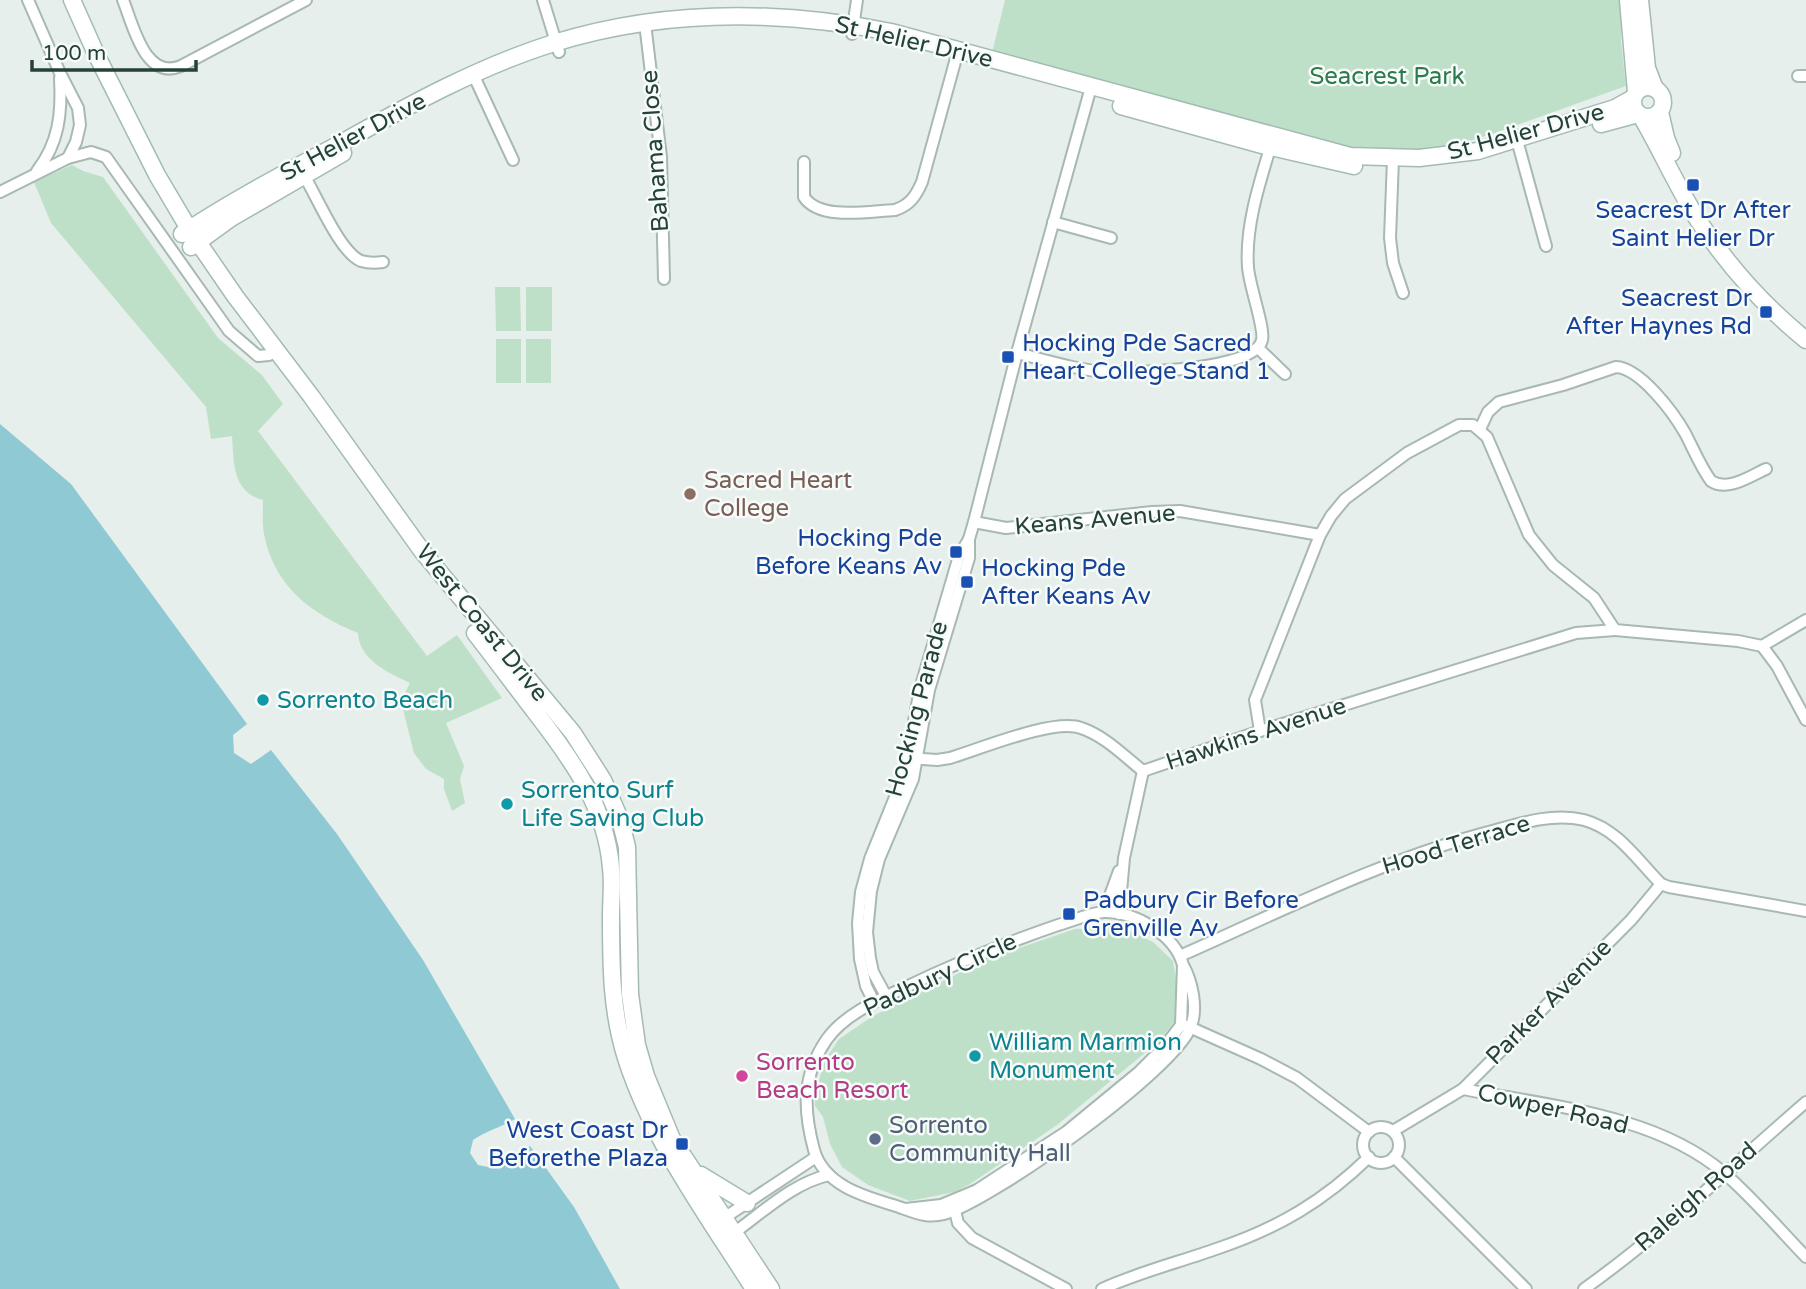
<svg xmlns="http://www.w3.org/2000/svg" width="1806" height="1289" viewBox="0 0 1806 1289" font-family="'Varela Round',sans-serif">
  <style>
    .green { fill: #bfe0c8 }
    .water { fill: #8ec9d4 }
    .lines { fill: none; stroke-linecap: round; stroke-linejoin: round }
    .street-casing { stroke: #a8b8b2; stroke-width: 14 }
    .secondary-casing { stroke: #a4bbb3; stroke-width: 19 }
    .street { stroke: #fff; stroke-width: 10 }
    .secondary { stroke: #fff; stroke-width: 16 }
    .transit-dot { fill: #1a4fb4; stroke: #f7fbf9; stroke-width: 2.5 }
    .education-dot { fill: #8d6e63; stroke: #f7fbf9; stroke-width: 2.5 }
    .culture-dot { fill: #0f9aa8; stroke: #f7fbf9; stroke-width: 2.5 }
    .hotel-dot { fill: #d1479c; stroke: #f7fbf9; stroke-width: 2.5 }
    .service-dot { fill: #5c6f8a; stroke: #f7fbf9; stroke-width: 2.5 }
    .labels { text-anchor: middle; dominant-baseline: central; stroke-width: 5; stroke-linejoin: round; paint-order: stroke }
    .street-label { font-size: 24px; fill: #24423a; stroke: #f7fbf9 }
    .park-label { font-size: 24px; fill: #2d7a4b; stroke: #f7fbf9 }
    .transit-label { font-size: 24px; fill: #164399; stroke: #f7fbf9; text-anchor: end }
    .education-label { font-size: 24px; fill: #785e54; stroke: #f7fbf9; text-anchor: start }
    .culture-label { font-size: 24px; fill: #0d838f; stroke: #f7fbf9; text-anchor: start }
    .hotel-label { font-size: 24px; fill: #b23c85; stroke: #f7fbf9; text-anchor: start }
    .service-label { font-size: 24px; fill: #4e5e75; stroke: #f7fbf9; text-anchor: start }
  </style>
  <rect width="100%" height="100%" fill="#e6efeb"/>
  <!-- green -->
  <g class="green">
    <path d="M 1005,0 L 1621,0 L 1621,41 L 1626,86 L 1492,134 L 1439,150 L 1381,154 L 1303,139 L 992,53 Z"/>
    <path d="M 72,165 L 83,171 L 103,177 L 218,338 L 262,375 L 283,404 L 258,431 L 427,656 L 457,635 L 502,698 L 446,723 L 464,766 L 460,779 L 465,803 L 452,811 L 444,789 L 444,779 L 426,769 L 414,753 L 401,701 L 410,683 C 389,673 359,660 358,633 C 311,614 274,586 264,534 C 262,523 263,511 263,500 C 232,492 234,462 232,436 L 211,439 L 206,407 L 51,223 L 34,182 Z"/>
    <path d="M 495,287 L 520,287 L 521,331 L 496,331 Z"/>
    <rect x="526" y="287" width="26" height="44"/>
    <rect x="496" y="339" width="25" height="44"/>
    <rect x="526" y="339" width="25" height="44"/>
    <path d="M 1108,928 L 1132,932 L 1153,942 L 1173,961 L 1177,985 L 1175,1021 L 1157,1043 L 1057,1125 L 970,1184 L 954,1192 L 910,1201 L 868,1185 L 842,1167 L 830,1144 L 823,1117 L 815,1106 L 815,1094 L 825,1060 L 839,1039 L 873,1016 L 987,959 L 1075,929 Z"/>
  </g>
  <!-- water -->
  <path class="water" d="M 0,424 L 71,484 L 247,724 L 233,735 L 234,753 L 251,764 L 271,750 L 337,834 L 423,960 L 515,1119 C 501,1127 486,1131 473,1140 L 470,1153 L 478,1165 L 493,1168 L 530,1146 L 574,1207 L 620,1289 L 0,1289 Z"/>
  <g class="lines">
    <!-- street casing -->
    <g class="street-casing">
      <g id="street">
        <path d="M 123,0 C 133,25 145,81 181,66 L 306,0"/>
        <path d="M 543,0 L 559,52"/>
        <path d="M 645,23 L 661,157 L 664,279"/>
        <path d="M 852,34 L 857,0"/>
        <path d="M 473,74 L 513,160"/>
        <path d="M 1798,76 L 1806,76"/>
        <path d="M 1517,140 L 1546,246"/>
        <path d="M 68,158 L 91,152 L 106,157 L 229,331 L 258,356 L 269,355"/>
        <path d="M 1393,159 L 1390,238 L 1393,263 L 1403,293"/>
        <path d="M 804,162 L 804,197 C 820,221 869,211 895,210 C 910,205 916,196 922,182 L 958,51"/>
        <path d="M 37,171 C 59,143 62,113 60,78"/>
        <path d="M 302,172 C 315,192 339,252 361,261 C 368,263 376,263 383,262"/>
        <path d="M 0,192 L 68,158 L 76,142 L 80,125 L 78,108 L 60,73 L 28,0"/>
        <path d="M 1053,222 L 1111,238"/>
        <path d="M 1258,348 L 1285,374"/>
        <path d="M 1017,353 C 1046,360 1076,370 1106,372 C 1134,373 1255,371 1262,340 C 1265,328 1249,285 1248,267 C 1245,226 1260,181 1272,142"/>
        <path d="M 1480,429 L 1488,412 L 1499,402 L 1563,385 L 1616,367 C 1640,368 1673,412 1685,433 C 1693,448 1700,466 1711,481 C 1728,492 1750,476 1766,469"/>
        <path d="M 974,522 L 1006,528 L 1152,512 L 1180,511 L 1320,535 L 1331,516 L 1345,499 L 1407,453 L 1459,425 L 1473,425 L 1487,437 L 1529,535 L 1553,565 L 1594,598 L 1615,630 L 1738,641 L 1762,646 L 1777,666 L 1806,720"/>
        <path d="M 1762,646 L 1806,620"/>
        <path d="M 1260,731 L 1255,700 L 1320,535"/>
        <path d="M 908,758 L 937,760 L 950,758 C 980,749 1054,718 1081,728 C 1105,736 1124,756 1143,771 L 1260,731 L 1576,633 L 1615,630"/>
        <path d="M 1104,912 L 1119,871"/>
        <path d="M 1119,914 L 1124,858 L 1143,771"/>
        <path d="M 1180,956 C 1284,910 1386,858 1496,830 C 1524,822 1555,813 1584,820 C 1618,829 1638,861 1661,884 L 1669,887 L 1806,911"/>
        <path d="M 886,996 L 873,972 L 870,958 L 867,932 L 871,891 L 879,859 L 913,779 L 929,690 L 969,558 L 969,539"/>
        <path d="M 874,1002 L 866,986 L 860,959 L 858,923 L 861,892 L 870,859 L 904,775 L 920,689 L 959,556 L 969,539 L 974,522 L 1017,353 L 1091,87"/>
        <path d="M 1187,1026 L 1261,1059 L 1297,1078 L 1369,1132"/>
        <path d="M 1463,1089 C 1548,1106 1655,1114 1724,1173 C 1753,1198 1779,1229 1806,1257"/>
        <circle cx="1381" cy="1145" r="18"/>
        <path d="M 1393,1131 L 1463,1089 L 1631,920 L 1661,884"/>
        <path d="M 1394,1157 L 1526,1289"/>
        <path d="M 954,1207 L 958,1223 L 972,1238 L 1066,1289"/>
        <path d="M 906,1209 L 941,1205 L 977,1190 L 1066,1132 L 1139,1072 L 1164,1047 L 1181,1025 L 1183,965 C 1175,935 1135,911 1104,912 C 1089,913 1073,921 1058,925 C 1006,943 956,963 906,987 C 878,1000 845,1014 827,1039 C 802,1075 803,1109 814,1150 C 824,1185 863,1196 893,1205 C 912,1211 925,1219 944,1214 C 990,1202 1177,1069 1191,1026 C 1198,1008 1192,981 1183,965"/>
        <path d="M 721,1220 L 816,1157"/>
        <path d="M 731,1235 C 761,1214 792,1183 829,1175"/>
        <path d="M 1102,1289 C 1139,1272 1180,1262 1219,1248 C 1278,1228 1324,1201 1369,1157"/>
        <path d="M 1584,1289 C 1663,1233 1733,1165 1806,1102"/>
      </g>
    </g>
    <!-- secondary casing -->
    <g class="secondary-casing">
      <g id="secondary">
        <path d="M 72,0 L 97,56 L 157,175 L 189,229 L 235,296 L 311,396 L 422,551 L 573,733 L 603,780 L 620,819 L 627,847 L 630,994 L 637,1045 L 646,1076 L 672,1139 L 771,1289"/>
        <path d="M 1628,0 L 1636,92"/>
        <path d="M 1640,0 L 1647,68 L 1655,89"/>
        <circle cx="1648" cy="102" r="15"/>
        <path d="M 1121,106 L 1262,145 L 1354,166"/>
        <path d="M 1660,112 L 1666,138 L 1672,153"/>
        <path d="M 1641,116 C 1661,150 1677,187 1698,220 C 1728,266 1764,306 1806,340"/>
        <path d="M 1601,124 L 1638,114"/>
        <path d="M 182,234 C 233,200 289,171 343,142 C 411,104 480,66 554,43 C 664,9 780,10 891,32 L 1350,156 L 1419,158 L 1478,151 L 1615,108 L 1633,98"/>
        <path d="M 191,247 L 231,218 L 343,153"/>
        <path d="M 475,633 C 496,660 516,687 536,713 C 573,761 606,807 611,868 C 613,884 611,900 611,916 C 611,964 611,1011 626,1058 C 653,1142 707,1215 754,1289"/>
        <path d="M 701,1175 L 747,1203"/>
      </g>
    </g>
    <!-- street -->
    <use href="#street" class="street"/>
    <!-- secondary -->
    <use href="#secondary" class="secondary"/>
  </g>
  <!-- markers -->
  <g class="transit-dot">
    <rect x="1686" y="178" width="14" height="14" rx="3.5"/>
    <rect x="1759" y="305" width="14" height="14" rx="3.5"/>
    <rect x="1001" y="350" width="14" height="14" rx="3.5"/>
    <rect x="949" y="545" width="14" height="14" rx="3.5"/>
    <rect x="960" y="575" width="14" height="14" rx="3.5"/>
    <rect x="1062" y="907" width="14" height="14" rx="3.5"/>
    <rect x="675" y="1137" width="14" height="14" rx="3.5"/>
  </g>
  <circle class="education-dot" cx="690" cy="494" r="7"/>
  <g class="culture-dot">
    <circle cx="263" cy="700" r="7"/>
    <circle cx="507" cy="804" r="7"/>
    <circle cx="975" cy="1056" r="7"/>
  </g>
  <circle class="hotel-dot" cx="742" cy="1076" r="7"/>
  <circle class="service-dot" cx="875" cy="1139" r="7"/>
  <g class="labels">
    <!-- street labels -->
    <g class="street-label">
      <text transform="translate(914 42) rotate(13)">St Helier Drive</text>
      <text transform="translate(1526 132) rotate(-15)">St Helier Drive</text>
      <text transform="translate(353 137) rotate(-28)">St Helier Drive</text>
      <text transform="translate(655 151) rotate(-94)">Bahama Close</text>
      <text transform="translate(1095 520) rotate(-5)">Keans Avenue</text>
      <text transform="translate(482 623) rotate(51)">West Coast Drive</text>
      <text transform="translate(917 709) rotate(-75)">Hocking Parade</text>
      <text transform="translate(1256 734) rotate(-18)">Hawkins Avenue</text>
      <text transform="translate(1456 845) rotate(-17)">Hood Terrace</text>
      <text transform="translate(940 975) rotate(-25)">Padbury Circle</text>
      <text transform="translate(1549 1002) rotate(-45)">Parker Avenue</text>
      <text transform="translate(1553 1109) rotate(13)">Cowper Road</text>
      <text transform="translate(1696 1197) rotate(-41)">Raleigh Road</text>
    </g>
    <!-- park labels -->
    <g class="park-label">
      <text x="1387" y="76">Seacrest Park</text>
    </g>
    <!-- transit labels -->
    <g class="transit-label">
      <text x="1693" y="210" text-anchor="middle">Seacrest Dr After<tspan x="1693" dy="28">Saint Helier Dr</tspan></text>
      <text x="1752" y="298">Seacrest Dr<tspan x="1752" dy="28">After Haynes Rd</tspan></text>
      <text x="1022" y="343" text-anchor="start">Hocking Pde Sacred<tspan x="1022" dy="28">Heart College Stand 1</tspan></text>
      <text x="942" y="538">Hocking Pde<tspan x="942" dy="28">Before Keans Av</tspan></text>
      <text x="981" y="568" text-anchor="start">Hocking Pde<tspan x="981" dy="28">After Keans Av</tspan></text>
      <text x="1083" y="900" text-anchor="start">Padbury Cir Before<tspan x="1083" dy="28">Grenville Av</tspan></text>
      <text x="668" y="1130">West Coast Dr<tspan x="668" dy="28">Beforethe Plaza</tspan></text>
    </g>
    <!-- education labels -->
    <g class="education-label">
      <text x="704" y="480">Sacred Heart<tspan x="704" dy="28">College</tspan></text>
    </g>
    <!-- culture labels -->
    <g class="culture-label">
      <text x="277" y="700">Sorrento Beach</text>
      <text x="521" y="790">Sorrento Surf<tspan x="521" dy="28">Life Saving Club</tspan></text>
      <text x="989" y="1042">William Marmion<tspan x="989" dy="28">Monument</tspan></text>
    </g>
    <!-- hotel labels -->
    <g class="hotel-label">
      <text x="756" y="1062">Sorrento<tspan x="756" dy="28">Beach Resort</tspan></text>
    </g>
    <!-- service labels -->
    <g class="service-label">
      <text x="889" y="1125">Sorrento<tspan x="889" dy="28">Community Hall</tspan></text>
    </g>
  </g>
  <!-- scale -->
  <path d="M32 60v10h164v-10" fill="none" stroke="#24423a" stroke-width="3.5"/>
  <text x="42" y="60" font-size="21" fill="#24423a" stroke="#f7fbf9" stroke-width="5" paint-order="stroke">100 m</text>
</svg>
